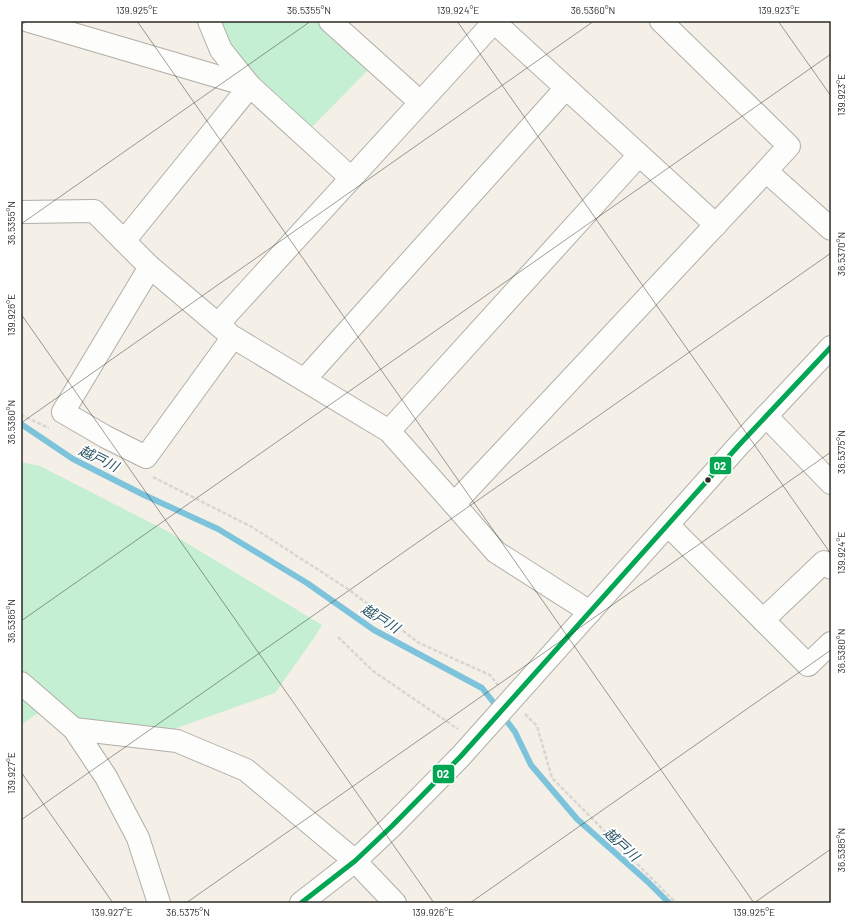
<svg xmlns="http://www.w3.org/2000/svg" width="852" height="924" viewBox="0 0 852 924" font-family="Barlow,'Noto Sans JP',sans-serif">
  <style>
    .green { fill: #c4efd2 }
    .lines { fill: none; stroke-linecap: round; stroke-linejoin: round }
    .stream { stroke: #7dc3dc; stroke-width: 6 }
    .street-casing { stroke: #b1aea8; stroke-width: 24 }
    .secondary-casing { stroke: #b1aea8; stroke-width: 24 }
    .path { stroke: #d7d6d3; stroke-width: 2.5; stroke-dasharray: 4 2; stroke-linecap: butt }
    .street { stroke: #fdfdfb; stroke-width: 22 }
    .secondary { stroke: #fdfdfb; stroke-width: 22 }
    .bus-1-casing { stroke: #fff; stroke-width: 8 }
    .bus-1 { stroke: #00a651; stroke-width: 5 }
    .ticks { fill: none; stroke: #2c2a24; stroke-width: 1; stroke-opacity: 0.45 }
    .bus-dot { fill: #2c2a24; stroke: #fff; stroke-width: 1.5 }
    .labels { text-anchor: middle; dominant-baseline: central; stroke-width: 4; stroke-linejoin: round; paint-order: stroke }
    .water-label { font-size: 14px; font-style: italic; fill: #285364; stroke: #fff }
    .line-badge { stroke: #fff; stroke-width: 1.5 }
    .badge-label { font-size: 11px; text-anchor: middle; font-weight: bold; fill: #fff }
    .neatline { fill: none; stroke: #2c2a24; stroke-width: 1.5 }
    .ticks-label { font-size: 10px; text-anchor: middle; fill: #2c2a24 }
  </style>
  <rect width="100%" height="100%" fill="#f4f0e7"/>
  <!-- green -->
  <g class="green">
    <path d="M 208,21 L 316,21 L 368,70 L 309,130 L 221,50 Z"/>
    <path d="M 21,462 L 40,466 L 165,530 L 322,625 L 314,638 L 275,693 L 149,738 L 44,709 L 21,725 Z"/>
  </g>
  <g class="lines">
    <!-- stream -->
    <g class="stream">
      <path d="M 21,424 L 73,459 L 144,495 L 218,529 L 307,583 L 374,630 L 482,688 L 498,708"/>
      <path d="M 503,716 L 515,732 L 531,765 L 577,819 L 648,882 L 669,903"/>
    </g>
    <!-- street casing -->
    <g class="street-casing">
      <g id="street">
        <path d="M 29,21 L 250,86 L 124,241"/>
        <path d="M 209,21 L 221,50 L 250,86 L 351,178"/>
        <path d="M 330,21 L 420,102"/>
        <path d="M 493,21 L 716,225"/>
        <path d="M 661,21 L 789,146 L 766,171"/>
        <path d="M 21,212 L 94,211 L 150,267 L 63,412 L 106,437 L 146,457 L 233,337 L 389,431 L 454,504"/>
        <path d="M 150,267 L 228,333"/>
        <path d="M 218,324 L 494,22"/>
        <path d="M 305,379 L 566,88"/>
        <path d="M 766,416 L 831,483"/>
        <path d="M 389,431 L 639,155"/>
        <path d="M 668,525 L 808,665 L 831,643"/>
        <path d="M 590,612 L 496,552 L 454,504 L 766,171 L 831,229"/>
        <path d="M 763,620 L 824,562 L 831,568"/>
        <path d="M 21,683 L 74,729 L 106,777 L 138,838 L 159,903"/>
        <path d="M 74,729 L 177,741 L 246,770 L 355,861 L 395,903"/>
      </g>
    </g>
    <!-- secondary casing -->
    <g class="secondary-casing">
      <path id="secondary" d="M 301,903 L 355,861 L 392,826 L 461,756 L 739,445 L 831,347"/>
    </g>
    <!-- path -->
    <g class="path">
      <path d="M 21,415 L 49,428"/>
      <path d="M 153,477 L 252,527 L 348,589 L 419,643 L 490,675 L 498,685"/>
      <path d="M 338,637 L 373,671 L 458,729"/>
      <path d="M 525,714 L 537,726 L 552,778 L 676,903"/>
    </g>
    <!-- street -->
    <use href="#street" class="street"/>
    <!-- secondary -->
    <use href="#secondary" class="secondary"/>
    <!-- bus-1 casing -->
    <g class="bus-1-casing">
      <path id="bus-1" d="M 301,903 L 355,861 L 392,826 L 461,756 L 739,445 L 831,347"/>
    </g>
    <!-- bus-1 -->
    <use href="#bus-1" class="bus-1"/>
  </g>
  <!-- ticks -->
  <path class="ticks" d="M 137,21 L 754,903M 457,21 L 831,554M 778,21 L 831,96M 21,25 L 27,21M 21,224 L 311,21M 21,314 L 434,903M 21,423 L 594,21M 21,621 L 831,54M 21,772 L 113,903M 21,820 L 831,253M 186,903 L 831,452M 470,903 L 831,650M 754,903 L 831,849"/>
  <!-- markers -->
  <circle class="bus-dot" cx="708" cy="480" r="3.5"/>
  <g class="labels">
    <!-- water labels -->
    <g class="water-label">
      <text transform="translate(99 458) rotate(26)">越戸川</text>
      <text transform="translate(381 618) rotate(32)">越戸川</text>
      <text transform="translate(622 844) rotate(42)">越戸川</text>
    </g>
  </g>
  <g class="line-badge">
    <rect x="709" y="456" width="23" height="19" rx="4" fill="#00a651"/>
    <rect x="432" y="764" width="23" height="20" rx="4" fill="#00a651"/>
  </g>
  <g class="badge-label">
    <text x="720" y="470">02</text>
    <text x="443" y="778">02</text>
  </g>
  <!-- border -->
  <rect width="852" height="924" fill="none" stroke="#ffffff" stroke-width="44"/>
  <rect x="22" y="22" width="808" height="880" class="neatline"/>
  <g class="ticks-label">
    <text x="137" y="14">139.925°E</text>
    <text x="309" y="14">36.5355°N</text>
    <text x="458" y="14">139.924°E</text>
    <text x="593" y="14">36.5360°N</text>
    <text x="779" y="14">139.923°E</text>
    <text transform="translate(841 95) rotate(-90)" y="4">139.923°E</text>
    <text transform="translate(11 223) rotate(-90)" y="4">36.5355°N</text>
    <text transform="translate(841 254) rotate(-90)" y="4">36.5370°N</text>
    <text transform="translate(11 315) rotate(-90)" y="4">139.926°E</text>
    <text transform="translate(11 422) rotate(-90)" y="4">36.5360°N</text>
    <text transform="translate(841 452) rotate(-90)" y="4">36.5375°N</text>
    <text transform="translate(841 553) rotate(-90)" y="4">139.924°E</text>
    <text transform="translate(11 621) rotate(-90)" y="4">36.5365°N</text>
    <text transform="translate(841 651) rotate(-90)" y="4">36.5380°N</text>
    <text transform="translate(11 773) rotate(-90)" y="4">139.927°E</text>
    <text transform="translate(841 850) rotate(-90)" y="4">36.5385°N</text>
    <text x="112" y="916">139.927°E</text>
    <text x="188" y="916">36.5375°N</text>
    <text x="433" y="916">139.926°E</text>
    <text x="754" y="916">139.925°E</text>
  </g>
</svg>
